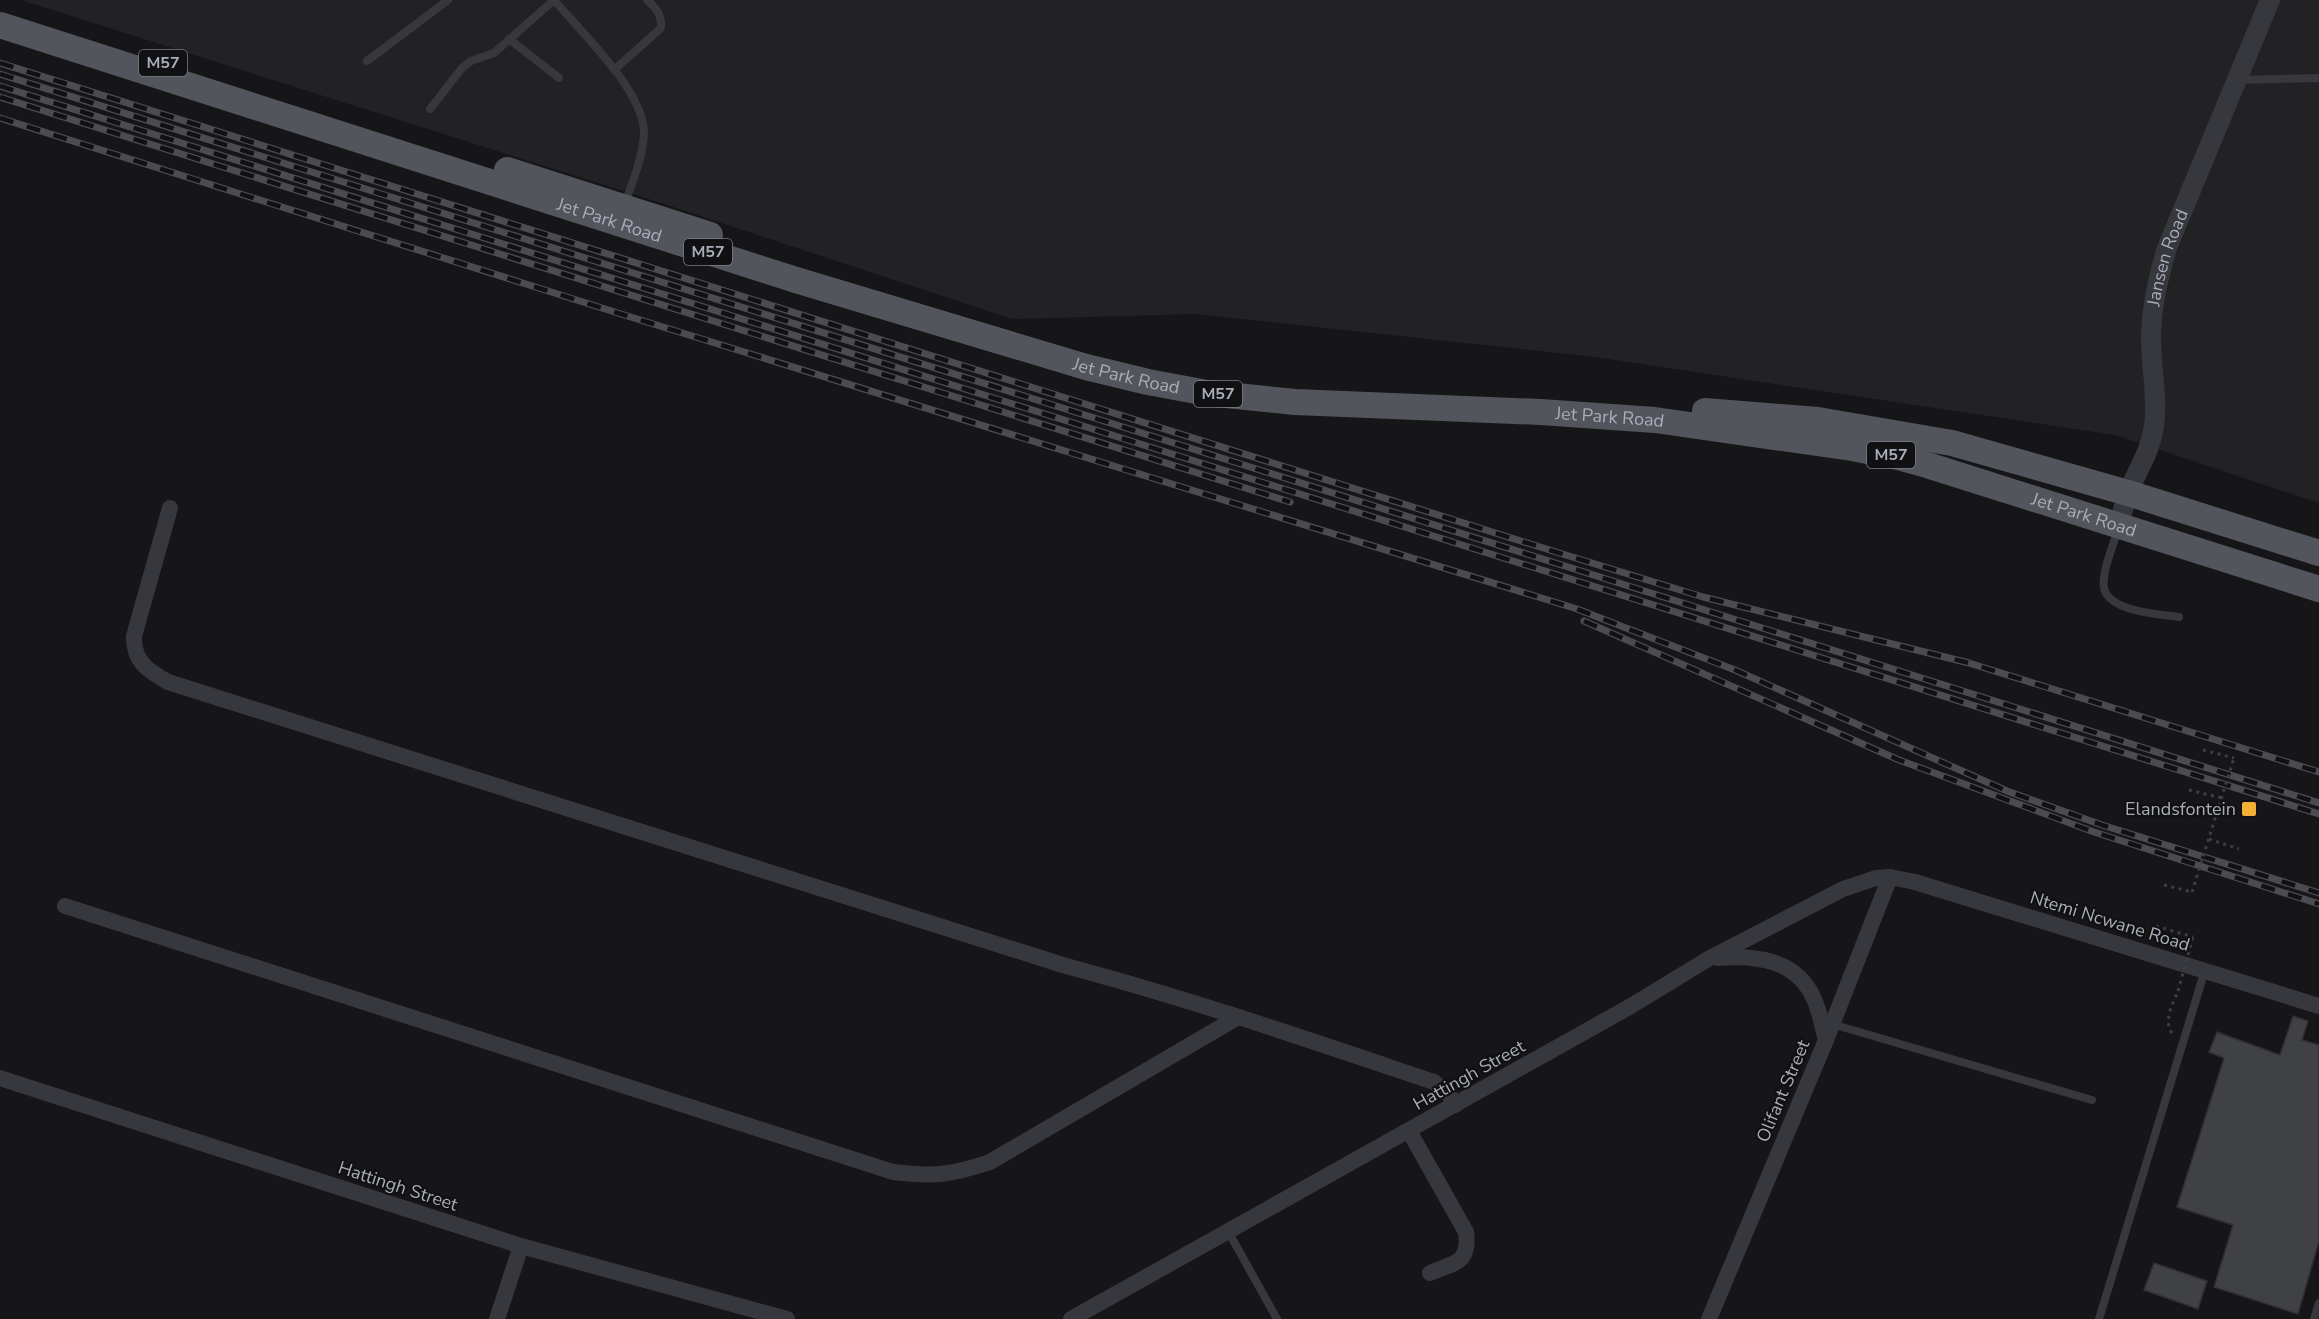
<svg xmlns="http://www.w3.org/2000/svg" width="2319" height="1319" viewBox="0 0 2319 1319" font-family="'Nunito Sans',sans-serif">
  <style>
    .built { fill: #222225 }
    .building { fill: #404145; stroke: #303034; stroke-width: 1.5 }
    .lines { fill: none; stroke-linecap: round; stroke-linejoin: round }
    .path { stroke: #3d3f44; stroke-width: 3; stroke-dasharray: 3 4.5; stroke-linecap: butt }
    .service { stroke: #37383d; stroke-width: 8 }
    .minor { stroke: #37383d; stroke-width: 16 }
    .tertiary { stroke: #37383d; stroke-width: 20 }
    .primary { stroke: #53555c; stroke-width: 26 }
    .rail-casing { stroke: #4a4c52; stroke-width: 7 }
    .rail { stroke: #111113; stroke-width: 4.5; stroke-dasharray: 14; stroke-linecap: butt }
    .path-bridge { stroke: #3d3f44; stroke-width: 3; stroke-dasharray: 3 4.5; stroke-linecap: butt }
    .poi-dot { fill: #f2b134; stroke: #111113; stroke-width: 2 }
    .labels { text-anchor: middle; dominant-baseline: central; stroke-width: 4.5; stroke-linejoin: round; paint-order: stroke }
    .shield { fill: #111113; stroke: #7b7e86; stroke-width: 1.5 }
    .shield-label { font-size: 16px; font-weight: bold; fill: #a8adb8 }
    .street-label { font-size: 18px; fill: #a8adb8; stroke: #111113 }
    .poi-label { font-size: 18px; fill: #a8adb8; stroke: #111113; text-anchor: end }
  </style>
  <rect width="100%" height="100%" fill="#161618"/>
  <!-- built -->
  <path class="built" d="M 21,0 L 2319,0 L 2319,503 L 2115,435 L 1595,357 L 1196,314 L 1012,319 L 661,203 Z"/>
  <!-- building -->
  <g class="building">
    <path d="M 2293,1016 L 2308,1021 L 2302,1040 L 2319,1045 L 2319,1241 L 2298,1314 L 2214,1287 L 2233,1225 L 2177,1207 L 2224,1058 L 2209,1052 L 2217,1032 L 2280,1055 Z"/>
    <path d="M 2154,1263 L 2207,1281 L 2198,1309 L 2144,1290 Z"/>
  </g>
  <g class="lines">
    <!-- path -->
    <g class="path">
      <path d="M 2203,750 L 2234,758"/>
      <path d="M 2189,790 L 2222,798"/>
      <path d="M 2209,839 L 2239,849"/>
      <path d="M 2164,885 L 2192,892"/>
      <path d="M 2156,926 L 2193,937"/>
      <path d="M 2172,1033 C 2163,1021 2173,1003 2178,991"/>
    </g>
    <!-- service -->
    <g class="service">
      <path d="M 509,39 L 559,78"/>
      <path d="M 367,61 L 448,0"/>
      <path d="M 614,70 L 661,28 C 662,15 657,9 647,0"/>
      <path d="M 2236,80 L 2319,78"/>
      <path d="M 430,109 L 462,68 L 471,61 L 494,53 L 554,0 C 581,32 643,90 644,132 C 644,155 632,182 625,204"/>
      <path d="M 2118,529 C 2114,544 2101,573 2104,588 C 2109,612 2160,614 2179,617"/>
      <path d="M 1832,1024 L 2092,1100"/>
      <path d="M 1228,1231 L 1277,1319"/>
      <path d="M 2099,1319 L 2205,970"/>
      <path d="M 2314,1319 L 2319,1303"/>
    </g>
    <!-- minor -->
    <g class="minor">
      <path d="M 170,508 L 134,636 C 133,661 148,671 168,682 L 1066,966 C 1190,999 1312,1041 1434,1082 L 1448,1093 L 1455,1105"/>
      <path d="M 65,906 L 893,1172 C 934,1177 951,1175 990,1162 L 1238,1017"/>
      <path d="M 1718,958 C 1755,955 1797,959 1814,999 C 1820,1012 1822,1026 1826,1040"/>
      <path d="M 0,1078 L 521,1246 L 787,1319"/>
      <path d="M 1409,1131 L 1466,1232 C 1470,1264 1455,1262 1430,1273"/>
      <path d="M 497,1319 L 521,1246"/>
      <path d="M 1071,1319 L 1631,1006 L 1708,959 L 1843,889 L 1876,878 L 1890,877 L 1915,882 L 2319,1006"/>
      <path d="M 1709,1319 L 1826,1040 L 1890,877"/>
    </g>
    <!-- tertiary -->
    <path class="tertiary" id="s1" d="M 2119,525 C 2122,515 2124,504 2128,494 C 2137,469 2150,454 2154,426 C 2158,397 2151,367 2151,338 C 2151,307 2158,278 2167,248 L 2270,0"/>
    <!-- primary -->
    <g class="primary">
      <path id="s2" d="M 0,25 L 796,280 L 1086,367 L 1148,382 L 1207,393 L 1295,402 L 1541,412 L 1655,420 L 1852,448 L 1898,457 L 1927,465 L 2319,589"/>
      <path d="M 507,170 L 710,235"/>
      <path d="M 1705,411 L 1818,420 L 1952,443 L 2128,493 L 2319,553"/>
    </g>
    <!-- rail casing -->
    <g class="rail-casing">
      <g id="rail">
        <path d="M 0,63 L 1556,552 L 1703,597 L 1969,663 L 2319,772"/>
        <path d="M 0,74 L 2319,803"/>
        <path d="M 0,86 L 2319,814"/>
        <path d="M 0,97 L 1290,502"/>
        <path d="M 0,118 L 621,314 L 1577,609 L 1735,670 L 2007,791 L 2102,825 L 2319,893"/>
        <path d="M 1584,621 L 1899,760 L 2094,832 L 2319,904"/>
      </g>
    </g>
    <!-- rail -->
    <use href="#rail" class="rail"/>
    <!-- path-bridge -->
    <g class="path-bridge">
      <path d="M 2192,892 L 2234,758"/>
      <path d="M 2178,991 L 2193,937"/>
    </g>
  </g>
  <!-- markers -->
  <rect class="poi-dot" x="2241" y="801" width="16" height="16" rx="3"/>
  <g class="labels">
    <!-- shield labels -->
    <g class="shield">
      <rect x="139" y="50" width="48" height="26" rx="4.5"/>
      <rect x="684" y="239" width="48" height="26" rx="4.5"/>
      <rect x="1194" y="381" width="48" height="26" rx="4.5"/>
      <rect x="1867" y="442" width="48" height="26" rx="4.5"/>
    </g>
    <g class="shield-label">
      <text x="163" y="63">M57</text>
      <text x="708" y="252">M57</text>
      <text x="1218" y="394">M57</text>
      <text x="1891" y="455">M57</text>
    </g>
    <!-- street labels -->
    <g class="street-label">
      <text stroke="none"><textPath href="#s2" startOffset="640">Jet Park Road</textPath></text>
      <text stroke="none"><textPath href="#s1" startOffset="276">Jansen Road</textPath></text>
      <text stroke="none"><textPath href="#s2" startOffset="1180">Jet Park Road</textPath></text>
      <text stroke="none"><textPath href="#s2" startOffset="1666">Jet Park Road</textPath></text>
      <text stroke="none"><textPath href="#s2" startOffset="2152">Jet Park Road</textPath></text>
      <text transform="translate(2110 921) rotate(17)">Ntemi Ncwane Road</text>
      <text transform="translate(1469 1075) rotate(-29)">Hattingh Street</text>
      <text transform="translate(1783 1091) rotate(-67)">Olifant Street</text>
      <text transform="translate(398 1186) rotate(18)">Hattingh Street</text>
    </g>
    <!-- poi labels -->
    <g class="poi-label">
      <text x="2236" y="809">Elandsfontein</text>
    </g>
  </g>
</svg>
